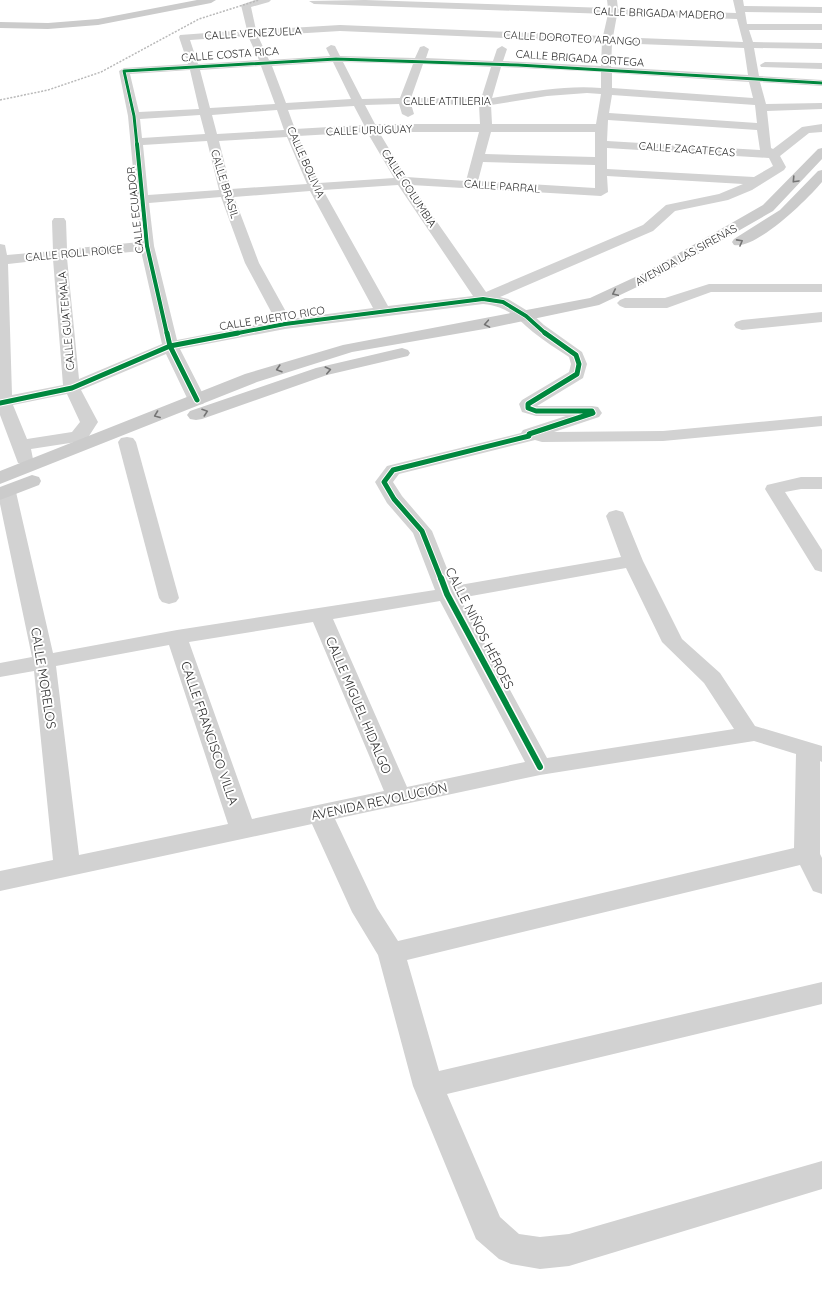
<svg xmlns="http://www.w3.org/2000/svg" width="822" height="1314" viewBox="0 0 822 1314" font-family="Quicksand,sans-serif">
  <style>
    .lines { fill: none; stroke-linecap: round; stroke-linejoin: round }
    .street { fill: #d2d2d2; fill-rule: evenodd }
    .secondary { fill: #cbcbcb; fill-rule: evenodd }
    .rail { stroke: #b9b9b9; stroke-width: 1.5; stroke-dasharray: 2 1.5; stroke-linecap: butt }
    .cycleway-far3-casing { stroke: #fff; stroke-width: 4 }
    .cycleway-far2-casing { stroke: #fff; stroke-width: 5.5 }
    .cycleway-far1-casing { stroke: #fff; stroke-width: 7 }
    .cycleway-casing { stroke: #fff; stroke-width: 9 }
    .cycleway-far3 { stroke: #00873e; stroke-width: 3 }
    .cycleway-far2 { stroke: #00873e; stroke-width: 4 }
    .cycleway-far1 { stroke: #00873e; stroke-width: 5 }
    .cycleway { stroke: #00873e; stroke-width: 6 }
    .oneway { stroke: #747474 }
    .labels { text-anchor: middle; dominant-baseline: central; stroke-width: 4; stroke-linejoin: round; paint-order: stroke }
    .far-street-label { font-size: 11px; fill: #2d2d2d; stroke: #fff }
    .street-label { font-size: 13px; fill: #2d2d2d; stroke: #fff }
  </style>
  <rect width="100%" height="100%" fill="#fff"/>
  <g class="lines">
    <!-- street -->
    <g class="street">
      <path d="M 255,0 L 271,0 L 269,2 L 251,7 L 256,30 L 340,25 L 603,36 L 608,14 L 314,4 L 309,1 L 365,0 L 608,8 L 607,0 L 617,0 L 618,9 L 736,13 L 733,0 L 743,0 L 744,6 L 822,7 L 822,13 L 745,12 L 747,24 L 822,24 L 822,30 L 749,30 L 753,42 L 822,43 L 822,49 L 754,48 L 759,76 L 822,80 L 822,86 L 760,82 L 766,104 L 822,103 L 822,109 L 767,111 L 771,148 L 773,149 L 802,127 L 822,124 L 822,132 L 809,133 L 780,156 L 786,167 L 784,170 L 752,190 L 728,200 L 675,211 L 653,231 L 500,297 L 508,299 L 531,313 L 544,325 L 582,352 L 587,364 L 583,378 L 537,406 L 592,406 L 598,407 L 602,413 L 599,417 L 554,432 L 663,431 L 822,416 L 822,426 L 663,441 L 542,442 L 535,440 L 399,474 L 393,482 L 402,496 L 432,531 L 454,586 L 621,557 L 606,516 L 609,512 L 616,510 L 623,512 L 643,561 L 682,639 L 720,673 L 755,726 L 822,746 L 822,762 L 820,761 L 820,854 L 822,858 L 822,894 L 813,891 L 800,865 L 407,960 L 439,1071 L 822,982 L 822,1004 L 447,1094 L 500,1217 L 519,1234 L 540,1237 L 569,1234 L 822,1161 L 822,1189 L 569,1266 L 540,1269 L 511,1264 L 499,1259 L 476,1239 L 413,1086 L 378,955 L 352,912 L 312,824 L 0,891 L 0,871 L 53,860 L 34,671 L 0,677 L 0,663 L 32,657 L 0,504 L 0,488 L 7,486 L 14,488 L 16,492 L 53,653 L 177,630 L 435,590 L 413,533 L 387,503 L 375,482 L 387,466 L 521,433 L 523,430 L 566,416 L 536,416 L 522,412 L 519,404 L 522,400 L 569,372 L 571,364 L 569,357 C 557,349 544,341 533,332 C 514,316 509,307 483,304 L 285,329 L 180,349 L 206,400 L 203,404 L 197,405 L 191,404 L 188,400 L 166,354 L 81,390 L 98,422 L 89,436 L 83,441 L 31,449 L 33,459 L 30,463 L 24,464 L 18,463 L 0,415 L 0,244 L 5,245 L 7,255 L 53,251 L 52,221 L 54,218 L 64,218 L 66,221 L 67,249 L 140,242 L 128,116 L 119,71 L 124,68 L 188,64 L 179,37 L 180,35 L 247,30 L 241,5 ZM 617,15 L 737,19 L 743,42 L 613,37 ZM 340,31 L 602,42 L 601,66 L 503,61 L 507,49 L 502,46 L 497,49 L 493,61 L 426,58 L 429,49 L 424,46 L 420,47 L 415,58 L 340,56 L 335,46 L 331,45 L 326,48 L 330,56 L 269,60 L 258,36 ZM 248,36 L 259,60 L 198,64 L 190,40 ZM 612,43 L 744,48 L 748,75 L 611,67 ZM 333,62 L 351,99 L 286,103 L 272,66 ZM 343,62 L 413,64 L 400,98 L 362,99 ZM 423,64 L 491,67 L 481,99 L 411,98 ZM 261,66 L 275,104 L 210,108 L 200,70 ZM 501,67 L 601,72 L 601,88 C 565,85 528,92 492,98 ZM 190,70 L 199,109 L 139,112 L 130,74 ZM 612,73 L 749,82 L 753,98 L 612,88 ZM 587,93 L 601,94 L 596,124 L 492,124 L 491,105 L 547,96 ZM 612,95 L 755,105 L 757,123 L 609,113 ZM 399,104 L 402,114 L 408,117 L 414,114 L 411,104 L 479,105 L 480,124 L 375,124 L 365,105 ZM 354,106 L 364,125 L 295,129 L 288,110 ZM 277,110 L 284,130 L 217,134 L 212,115 ZM 200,115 L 205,134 L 142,138 L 140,119 ZM 608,120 L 757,130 L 760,150 L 607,141 ZM 367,132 L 394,178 L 319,183 L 298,136 ZM 379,132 L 479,132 L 466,181 L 406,177 ZM 491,132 L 595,132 L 595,157 L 485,154 ZM 287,137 L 307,184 L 231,189 L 219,141 ZM 207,141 L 219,190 L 148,195 L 143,145 ZM 607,148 L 769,158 L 773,166 L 754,177 L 607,169 ZM 483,162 L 595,165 L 595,188 L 478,181 ZM 607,176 L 743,184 L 719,194 L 666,205 L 643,225 L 486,292 L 411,185 L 601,196 L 608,192 ZM 398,185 L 473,296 L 388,306 L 323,190 ZM 310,191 L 373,308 L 290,319 L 259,263 L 234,197 ZM 221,197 L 245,263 L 276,321 L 177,340 L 154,246 L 149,203 ZM 141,251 L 162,344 L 79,379 L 67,258 ZM 53,259 L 63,385 L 12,395 L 8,264 ZM 67,394 L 80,422 L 72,432 L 27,439 L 13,405 ZM 626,568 L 662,642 L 704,683 L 734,729 L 547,758 L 460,598 ZM 440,601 L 525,762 L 407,787 L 333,619 ZM 313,622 L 384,791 L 252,819 L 189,642 ZM 169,645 L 228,824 L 79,855 L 56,666 ZM 754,741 L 796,754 L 794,848 L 398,941 L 377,908 L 335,819 L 540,775 Z"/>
      <path d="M 765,62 L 822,63 L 822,69 L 761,67 L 760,65 Z"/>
      <path d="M 709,284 L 822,284 L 822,292 L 711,292 L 667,308 L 625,308 L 620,306 L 617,303 L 620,300 L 625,298 L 665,298 Z"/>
      <path d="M 822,312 L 822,322 L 742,330 L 736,328 L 734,325 L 736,322 L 742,320 Z"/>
      <path d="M 127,437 L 133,438 L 136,442 L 179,598 L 176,602 L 169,604 L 162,602 L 159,598 L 118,442 L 121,438 Z"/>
      <path d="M 801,477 L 822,477 L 822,489 L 801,489 L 785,492 L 822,550 L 822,572 L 815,570 L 765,489 L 767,485 Z"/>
    </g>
    <!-- secondary -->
    <g class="secondary">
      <path d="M 197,0 L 216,0 L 211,3 L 98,25 L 48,29 L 0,28 L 0,22 L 48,23 L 98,19 Z"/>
      <path d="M 822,148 L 822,159 L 773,211 L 656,278 L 599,305 L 490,328 L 352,352 L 257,382 L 0,484 L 0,471 L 245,374 L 343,345 L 590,298 L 646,272 L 763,205 L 818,149 Z"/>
      <path d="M 822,170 L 822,182 C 808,199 756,250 734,245 L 732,242 L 734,239 L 780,210 L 818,171 Z"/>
      <path d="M 402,348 L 408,350 L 410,353 L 408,356 L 327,375 L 202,419 L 196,420 L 190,419 L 187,415 L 190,411 L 316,368 Z"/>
      <path d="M 32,475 L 39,477 L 41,481 L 39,485 L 0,500 L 0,487 Z"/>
    </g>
    <!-- rail -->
    <path class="rail" d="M 0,100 L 48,90 L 101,72 L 199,19 L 259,0"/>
    <!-- cycleway-far3 casing -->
    <g class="cycleway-far3-casing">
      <path id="cycleway-far3" d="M 137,145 L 134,116 L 124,71 L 336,59 L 518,65 L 822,83"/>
    </g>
    <!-- cycleway-far2 casing -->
    <g class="cycleway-far2-casing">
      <g id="cycleway-far2">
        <path d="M 137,144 L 147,246 L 167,334"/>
        <path d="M 233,334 L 285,324 L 483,299 L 503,302 L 526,316 L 546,334"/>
      </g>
    </g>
    <!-- cycleway-far1 casing -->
    <g class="cycleway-far1-casing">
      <g id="cycleway-far1">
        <path d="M 167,333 L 170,346 L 197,400"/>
        <path d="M 0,403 L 72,388 L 170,346 L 238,333"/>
        <path d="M 441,579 L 422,531 L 394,499 L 384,482 L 393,470 L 529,436 L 529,434 L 593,413 L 592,411 L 536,411 L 528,408 L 528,404 L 577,374 L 579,364 L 576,355 L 545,333"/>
      </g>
    </g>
    <!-- cycleway casing -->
    <g class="cycleway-casing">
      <path id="cycleway" d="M 441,578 L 447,594 L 540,767"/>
    </g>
    <!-- cycleway-far3 -->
    <use href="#cycleway-far3" class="cycleway-far3"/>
    <!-- cycleway-far2 -->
    <use href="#cycleway-far2" class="cycleway-far2"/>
    <!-- cycleway-far1 -->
    <use href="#cycleway-far1" class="cycleway-far1"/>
    <!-- cycleway -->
    <use href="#cycleway" class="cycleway"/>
  </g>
  <!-- one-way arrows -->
  <defs><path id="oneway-chevron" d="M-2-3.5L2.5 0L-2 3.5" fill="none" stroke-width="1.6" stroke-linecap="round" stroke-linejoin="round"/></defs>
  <g class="oneway">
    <use href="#oneway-chevron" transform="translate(795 180) rotate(133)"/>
    <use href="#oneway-chevron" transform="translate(740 242) rotate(-29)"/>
    <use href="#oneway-chevron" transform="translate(615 293) rotate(155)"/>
    <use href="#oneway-chevron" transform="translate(487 324) rotate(170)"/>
    <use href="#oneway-chevron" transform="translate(279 369) rotate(163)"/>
    <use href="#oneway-chevron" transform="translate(328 370) rotate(-13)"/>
    <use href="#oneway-chevron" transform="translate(205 412) rotate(-19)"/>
    <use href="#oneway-chevron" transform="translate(157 415) rotate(159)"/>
  </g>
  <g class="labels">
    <!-- far-street labels -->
    <g class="far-street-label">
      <text transform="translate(659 13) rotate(2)">CALLE BRIGADA MADERO</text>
      <text transform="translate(253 33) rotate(-3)">CALLE VENEZUELA</text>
      <text transform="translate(572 38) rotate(3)">CALLE DOROTEO ARANGO</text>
      <text transform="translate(230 54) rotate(-4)">CALLE COSTA RICA</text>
      <text transform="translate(580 58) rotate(4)">CALLE BRIGADA ORTEGA</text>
      <text x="447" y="101">CALLE ATTILERIA</text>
      <text transform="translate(369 130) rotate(-2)">CALLE URUGUAY</text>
      <text transform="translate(687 149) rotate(4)">CALLE ZACATECAS</text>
      <text transform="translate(306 162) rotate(66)">CALLE BOLIVIA</text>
      <text transform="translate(225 184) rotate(73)">CALLE BRASIL</text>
      <text transform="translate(502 186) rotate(4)">CALLE PARRAL</text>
      <text transform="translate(409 188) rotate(57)">CALLE COLUMBIA</text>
      <text transform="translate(135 210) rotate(-96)">CALLE ECUADOR</text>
      <text transform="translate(74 253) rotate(-5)">CALLE ROLL ROICE</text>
      <text transform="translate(686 255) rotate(-29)">AVENIDA LAS SIRENAS</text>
      <text transform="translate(272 318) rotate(-9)">CALLE PUERTO RICO</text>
      <text transform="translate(66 321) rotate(-95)">CALLE GUATEMALA</text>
    </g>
    <!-- street labels -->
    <g class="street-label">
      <text transform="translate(480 628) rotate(63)">CALLE NIÑOS HÉROES</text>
      <text transform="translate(44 678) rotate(81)">CALLE MORELOS</text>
      <text transform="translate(359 705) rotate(67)">CALLE MIGUEL HIDALGO</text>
      <text transform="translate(210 733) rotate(71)">CALLE FRANCISCO VILLA</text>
      <text transform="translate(379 801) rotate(-12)">AVENIDA REVOLUCIÓN</text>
    </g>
  </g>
</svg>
